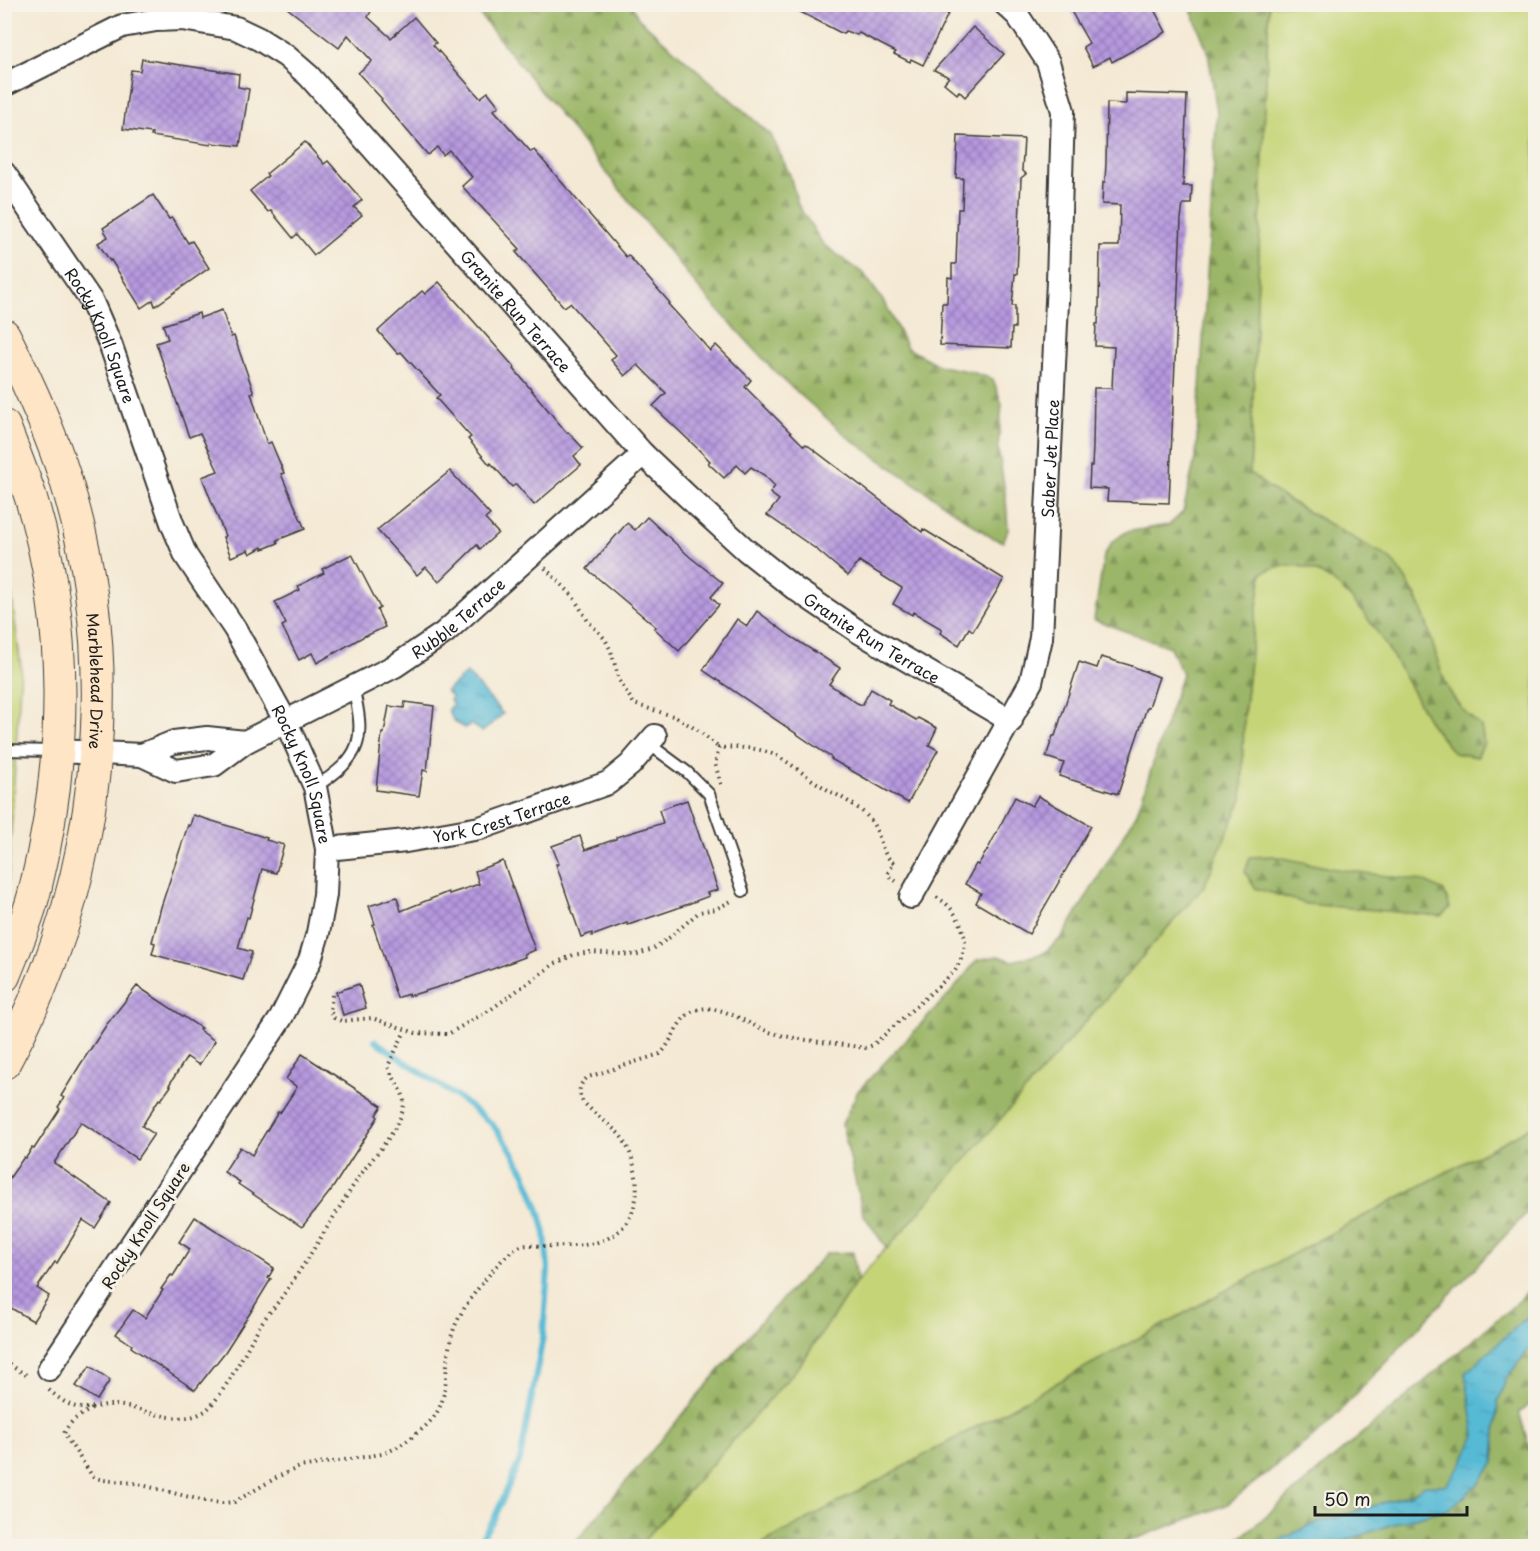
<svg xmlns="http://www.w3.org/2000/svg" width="1540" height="1551" viewBox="0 0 1540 1551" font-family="'Playpen Sans',sans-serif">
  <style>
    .green { fill: #c4d476; stroke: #707849; stroke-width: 1.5 }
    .forest { fill: url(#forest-firs); stroke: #5c6942; stroke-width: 1.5 }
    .water { fill: url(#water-ripples); stroke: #396b78; stroke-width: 1.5 }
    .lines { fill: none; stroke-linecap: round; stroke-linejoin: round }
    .stream { stroke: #56bad5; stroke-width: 6 }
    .building { fill: url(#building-cross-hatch) }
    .lane-casing { stroke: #3c3b38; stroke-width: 14 }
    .street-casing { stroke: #3c3b38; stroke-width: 26 }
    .secondary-casing { stroke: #3c3b38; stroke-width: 34 }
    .path { stroke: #3c3b38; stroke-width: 4; stroke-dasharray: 1.5 4.5; stroke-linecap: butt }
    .lane { stroke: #fff; stroke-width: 10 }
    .street { stroke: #fff; stroke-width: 22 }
    .secondary { stroke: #fde5c5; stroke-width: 32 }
    .labels { text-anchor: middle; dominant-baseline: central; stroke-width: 6; stroke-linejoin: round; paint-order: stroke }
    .street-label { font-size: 16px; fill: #1c1c1c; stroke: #f7f3e8 }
  </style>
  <defs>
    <pattern id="forest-firs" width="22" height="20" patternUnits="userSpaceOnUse" patternTransform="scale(1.5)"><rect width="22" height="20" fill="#9bb667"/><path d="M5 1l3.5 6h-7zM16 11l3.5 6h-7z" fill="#7e9354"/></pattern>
    <pattern id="water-ripples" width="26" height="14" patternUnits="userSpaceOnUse" patternTransform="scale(1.5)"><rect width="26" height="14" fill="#56bad5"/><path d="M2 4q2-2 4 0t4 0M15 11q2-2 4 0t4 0" fill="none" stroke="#4a9fb6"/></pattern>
    <pattern id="building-cross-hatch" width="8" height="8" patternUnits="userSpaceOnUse" patternTransform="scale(1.5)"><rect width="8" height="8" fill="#b698df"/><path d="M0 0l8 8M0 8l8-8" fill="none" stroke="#937bb4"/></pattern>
  </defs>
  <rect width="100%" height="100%" fill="#f7f3e8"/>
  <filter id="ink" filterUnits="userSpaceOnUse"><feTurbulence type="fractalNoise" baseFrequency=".0167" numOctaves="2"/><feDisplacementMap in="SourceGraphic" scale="12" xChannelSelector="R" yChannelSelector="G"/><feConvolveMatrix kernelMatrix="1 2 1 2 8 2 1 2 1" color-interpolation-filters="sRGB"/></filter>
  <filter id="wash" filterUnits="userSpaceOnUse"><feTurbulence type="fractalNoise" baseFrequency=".008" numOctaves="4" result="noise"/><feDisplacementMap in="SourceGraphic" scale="24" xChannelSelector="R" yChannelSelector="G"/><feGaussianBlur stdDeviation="1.35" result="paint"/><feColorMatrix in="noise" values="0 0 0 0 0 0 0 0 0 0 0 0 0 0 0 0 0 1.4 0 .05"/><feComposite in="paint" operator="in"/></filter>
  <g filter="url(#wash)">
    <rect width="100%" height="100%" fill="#f4e9d4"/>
    <!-- green -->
    <g class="green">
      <path d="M 1269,5 L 1535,5 L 1535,1125 L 1315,1242 L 758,1546 L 639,1546 L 800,1365 L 857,1281 L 1204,886 L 1241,799 L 1244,715 L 1253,632 L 1262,573 C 1267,570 1273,565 1279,565 C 1354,558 1399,671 1431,724 C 1437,734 1446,743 1454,753 L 1478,757 L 1481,726 L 1465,714 L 1448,690 L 1438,667 L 1428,627 L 1416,595 L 1340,530 L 1271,490 L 1250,473 Z"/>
      <path d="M 4,555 L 8,570 L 21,667 L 8,879 L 5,890 Z"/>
    </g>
    <!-- forest -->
    <g class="forest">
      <path d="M 472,5 L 632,5 L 638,18 L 771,135 L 790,175 L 798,205 L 823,244 L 864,274 L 886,305 L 907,348 L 940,366 L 968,371 L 993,379 L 1002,404 L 998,447 L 1006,499 L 1008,530 L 1003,542 L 991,537 L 849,438 L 779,376 L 701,291 Z"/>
      <path d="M 1189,5 L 1269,5 L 1250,473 C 1283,501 1322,519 1359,541 C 1369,547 1386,553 1394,563 C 1409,582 1421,604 1428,628 C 1441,669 1443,698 1481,726 L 1484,743 L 1477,757 L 1454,753 C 1447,744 1438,734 1431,724 C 1401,675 1339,530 1262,573 L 1253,632 L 1244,715 L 1242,799 L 1204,886 L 887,1249 L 863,1214 L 842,1124 L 858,1091 L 953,990 L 977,960 L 998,956 L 1013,961 L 1044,953 L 1063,936 L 1137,813 L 1182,674 L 1170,647 L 1094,620 L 1104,556 L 1112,542 L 1126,532 L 1169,525 L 1183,512 L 1196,454 L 1217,112 L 1208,52 Z"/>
      <path d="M 1274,856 L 1336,869 L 1423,881 L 1444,891 L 1450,908 L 1441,916 L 1307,904 L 1255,888 L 1245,872 L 1250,857 Z"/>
      <path d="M 1535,1125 L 1535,1204 L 1324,1428 L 1226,1505 L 1116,1546 L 758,1546 L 1315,1242 Z"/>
      <path d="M 853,1252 L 857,1281 L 800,1365 L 639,1546 L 572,1546 L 760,1322 L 827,1253 Z"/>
      <path d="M 1535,1281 L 1535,1401 L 1519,1412 L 1535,1466 L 1535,1546 L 1215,1546 L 1241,1537 L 1520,1300 Z"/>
    </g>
    <!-- water -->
    <g class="water">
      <path d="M 467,673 L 503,714 L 482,732 L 471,724 L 465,728 C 456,724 450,718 448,709 L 453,704 L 450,700 L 452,697 L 446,691 Z"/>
      <path d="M 1535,1310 L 1535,1341 L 1506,1379 L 1498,1402 L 1494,1463 L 1476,1486 L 1450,1508 L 1390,1525 L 1330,1546 L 1269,1546 L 1308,1526 L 1411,1494 L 1425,1485 L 1446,1485 L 1461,1465 L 1475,1435 L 1465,1373 Z"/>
    </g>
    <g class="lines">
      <!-- stream -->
      <path class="stream" d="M 375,1041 L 463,1101 L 492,1124 L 510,1148 L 525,1174 L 539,1210 L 545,1233 L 548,1269 L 543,1337 L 520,1460 L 494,1519 L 476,1546"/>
    </g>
    <g id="blocks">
      <!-- building -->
      <g class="building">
        <path d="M 282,4 L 375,4 L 368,17 L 391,38 L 414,17 L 436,43 L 433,45 L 480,98 L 488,92 L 499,106 L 494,110 L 531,152 L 534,150 L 626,257 L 628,255 L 670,303 L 668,304 L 699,338 L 710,351 L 716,345 L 751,380 L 745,387 L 804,446 L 806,444 L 922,532 L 923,529 L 1004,579 L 973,631 L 969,628 L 959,645 L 940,633 L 942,629 L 913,612 L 912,615 L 893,604 L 902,588 L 859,561 L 848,576 L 816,549 L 767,515 L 779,500 L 770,493 L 775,486 L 764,475 L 751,467 L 745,473 L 737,465 L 724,478 L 708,463 L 710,461 L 696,447 L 653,406 L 666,393 L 638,365 L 625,376 L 611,360 L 616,355 L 570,303 L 564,307 L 516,252 L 520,249 L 462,186 L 472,177 L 449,150 L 443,155 L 437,147 L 428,155 L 381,100 L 382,99 L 358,73 L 372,61 L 348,35 L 339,48 Z"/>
        <path d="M 785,4 L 930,4 L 948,14 L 923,65 L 911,59 L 910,62 L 894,54 L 896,52 L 859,33 L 857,35 L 845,31 L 843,34 Z"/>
        <path d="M 1067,4 L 1151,4 L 1166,32 L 1112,62 L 1110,57 L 1093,66 L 1083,47 L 1089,43 Z"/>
        <path d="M 973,27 L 1004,54 L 965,97 L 959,91 L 957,94 L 944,83 L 949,77 L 934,70 Z"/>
        <path d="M 142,59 L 239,74 L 238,87 L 249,89 L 240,146 L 211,143 L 211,145 L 151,136 L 152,133 L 123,129 L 131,70 L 140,71 Z"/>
        <path d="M 1126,93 L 1187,95 L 1183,186 L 1192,186 L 1191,204 L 1183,204 L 1181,219 L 1169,503 L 1107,501 L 1108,489 L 1089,488 L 1090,466 L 1092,466 L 1093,447 L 1094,388 L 1112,388 L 1114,347 L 1095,346 L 1096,324 L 1098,324 L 1099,305 L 1100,246 L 1119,246 L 1120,205 L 1102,204 L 1103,182 L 1105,182 L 1106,163 L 1107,103 L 1126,104 Z"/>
        <path d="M 958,136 L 1024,139 L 1022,170 L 1026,174 L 1021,178 L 1017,274 L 1015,274 L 1012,306 L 1015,306 L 1015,328 L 1012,328 L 1011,348 L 940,345 L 942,303 L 947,303 L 948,277 L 952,278 L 952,264 L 956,264 L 958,209 L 962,209 L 963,178 L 956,178 Z"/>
        <path d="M 305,142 L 324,164 L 328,161 L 362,200 L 354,207 L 362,215 L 314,255 L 297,234 L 293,238 L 271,211 L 268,212 L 250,191 L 268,176 L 266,174 Z"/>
        <path d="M 153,195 L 169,219 L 172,218 L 188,243 L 192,241 L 209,268 L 155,306 L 153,300 L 141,308 L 111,260 L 110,261 L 98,243 L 108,237 L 103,228 Z"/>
        <path d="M 439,282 L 515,368 L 514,369 L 567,433 L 568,432 L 583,448 L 574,456 L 581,465 L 534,505 L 516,484 L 512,487 L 491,463 L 490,465 L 468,439 L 471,437 L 436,398 L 440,395 L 401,352 L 398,354 L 378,331 L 422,291 L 425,294 Z"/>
        <path d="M 222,310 L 231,337 L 234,336 L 254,393 L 251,393 L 267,444 L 271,442 L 284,473 L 281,474 L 305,529 L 277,540 L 278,543 L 263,549 L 262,547 L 250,554 L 248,550 L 231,557 L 223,537 L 225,536 L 202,477 L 218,471 L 200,433 L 189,437 L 156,343 L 168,339 L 163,325 L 199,313 L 200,318 Z"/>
        <path d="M 450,471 L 490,515 L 485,519 L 498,533 L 480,549 L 477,545 L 439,582 L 426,567 L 417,575 L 377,530 Z"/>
        <path d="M 647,517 L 690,557 L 723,583 L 711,597 L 719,605 L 679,651 L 654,628 L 656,627 L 587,569 L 627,523 L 635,530 Z"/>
        <path d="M 352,554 L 380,608 L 377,610 L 385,627 L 366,636 L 366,635 L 317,663 L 312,653 L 299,660 L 282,626 L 286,624 L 275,602 L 300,590 L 298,586 L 324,573 L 322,569 Z"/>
        <path d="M 757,611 L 790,636 L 840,668 L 829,684 L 857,703 L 862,705 L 871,689 L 890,700 L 888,704 L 916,720 L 918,718 L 937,728 L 929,745 L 938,750 L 908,803 L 831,759 L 832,758 L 703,670 L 737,619 L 747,626 Z"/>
        <path d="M 1101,657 L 1129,665 L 1159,677 L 1149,707 L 1147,707 L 1118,794 L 1059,776 L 1064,763 L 1046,757 L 1053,736 L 1055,736 L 1079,662 L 1097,668 Z"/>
        <path d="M 405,702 L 434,706 L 427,771 L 423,770 L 419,796 L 376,790 L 382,733 L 384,733 L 389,706 L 404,708 Z"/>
        <path d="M 1038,796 L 1091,826 L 1029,934 L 976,903 L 981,893 L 965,884 L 976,864 L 978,865 L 988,849 L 1015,797 L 1032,806 Z"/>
        <path d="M 687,800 L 718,890 L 707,893 L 709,896 L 675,909 L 628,925 L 627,923 L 592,936 L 592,933 L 581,937 L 556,864 L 559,864 L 552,846 L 580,836 L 585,850 L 616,839 L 616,837 L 663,823 L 659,810 Z"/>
        <path d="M 193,815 L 267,838 L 266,840 L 284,845 L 276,873 L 262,869 L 249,918 L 247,917 L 238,948 L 252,952 L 243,980 L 152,954 L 155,943 L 152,942 L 161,907 L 188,825 L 190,826 Z"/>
        <path d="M 503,861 L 535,950 L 524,954 L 525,957 L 468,978 L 409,996 L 408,994 L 397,998 L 373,925 L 375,924 L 369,906 L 397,897 L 401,911 L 448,892 L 449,894 L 479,884 L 475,871 Z"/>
        <path d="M 359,984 L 366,1008 L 343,1015 L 336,992 Z"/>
        <path d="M 137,986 L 201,1028 L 199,1030 L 215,1041 L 199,1065 L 187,1057 L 169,1085 L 171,1086 L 161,1100 L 159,1099 L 142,1126 L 154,1134 L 137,1159 L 81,1122 L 54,1163 L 111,1203 L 95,1228 L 83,1220 L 57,1263 L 55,1262 L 37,1288 L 49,1296 L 33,1321 L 4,1304 L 4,1186 L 24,1157 L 26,1158 L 32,1148 L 34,1149 L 60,1109 L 58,1107 L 64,1098 L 61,1096 L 80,1065 L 107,1024 Z"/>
        <path d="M 302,1054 L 382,1106 L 376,1115 L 378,1117 L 359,1147 L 332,1189 L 302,1227 L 238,1184 L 240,1182 L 224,1172 L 240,1147 L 252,1155 L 278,1112 L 280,1113 L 297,1087 L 286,1079 Z"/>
        <path d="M 195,1217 L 274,1268 L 268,1278 L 271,1279 L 252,1310 L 225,1352 L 195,1390 L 131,1347 L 132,1345 L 116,1334 L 133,1310 L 145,1318 L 163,1290 L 161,1289 L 171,1275 L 173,1276 L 190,1249 L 179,1242 Z"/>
        <path d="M 90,1366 L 110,1380 L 97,1400 L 76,1386 Z"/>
      </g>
    </g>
  </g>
  <g filter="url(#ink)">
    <use href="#blocks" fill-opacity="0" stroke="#3c3b38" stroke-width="1.5"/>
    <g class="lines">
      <!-- lane casing -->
      <g class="lane-casing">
        <g id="lane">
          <path d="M 649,744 L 687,772 L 709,794 L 743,891"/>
          <path d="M 4,750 L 55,751"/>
          <path d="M 315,787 C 362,757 366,740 353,687"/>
        </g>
      </g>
      <!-- street casing -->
      <g class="street-casing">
        <g id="street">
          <path id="s1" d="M 4,85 L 122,26 L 156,20 L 182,19 L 236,28 L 259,39 L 286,56 L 309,76 L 643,454 L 685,494 L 746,550 L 794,588 L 856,630 L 1011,721"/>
          <path id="s2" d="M 4,173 L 92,302 L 111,346 L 172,523 L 186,556 L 235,629 L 286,722 L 315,787 L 327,849 L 325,895 L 318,933 L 310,960 L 281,1018 L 49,1369"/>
          <path id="s3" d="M 58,751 L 142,755 L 176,771 L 214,765 L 245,742 L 395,666 L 444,633 L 643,454"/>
          <path d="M 142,755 L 174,742 L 207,738 L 245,742"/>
          <path id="s4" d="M 327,849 L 406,841 L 480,828 L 608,783 L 630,765 L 655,736"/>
          <path id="s5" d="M 911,897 L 1031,682 L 1041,638 L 1058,281 L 1063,111 L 1048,62 L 1018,16 L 1005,4"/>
        </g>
      </g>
      <!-- secondary casing -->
      <g class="secondary-casing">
        <g id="secondary">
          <path id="s6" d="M 4,335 C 28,382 50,430 66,481 C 125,671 100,889 4,1063"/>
          <path d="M 4,426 C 13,449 22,472 30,495 C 70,623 67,761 35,890 C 28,920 15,948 4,976"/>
        </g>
      </g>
      <!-- path -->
      <g class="path">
        <path d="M 545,568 L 572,595 L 588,621 L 605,639 L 611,651 L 619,680 L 634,704 L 676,717 L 699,731 L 719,748"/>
        <path d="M 721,784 L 715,764 L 719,748 C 736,747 754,747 770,753 C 788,760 801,773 817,783 C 834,795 862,805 873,824 C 883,839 879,852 894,863 L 888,873 L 890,877 L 896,881"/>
        <path d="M 332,995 L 330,1011 L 334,1018 L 342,1021 L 372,1018 L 416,1033 L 448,1034 L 490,1010 L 554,964 L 573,955 L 590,952 L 635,955 L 653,949 L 670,937 L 699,912 L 716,909 L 733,900"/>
        <path d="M 4,1362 L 30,1377"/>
        <path d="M 49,1390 C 57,1397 66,1404 76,1407 C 87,1410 96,1406 107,1405 C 138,1403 175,1430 205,1411 C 221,1400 248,1346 259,1327 C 266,1315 278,1304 286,1291 C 311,1255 333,1217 357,1180 C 370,1159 402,1129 404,1103 C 404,1089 392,1079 388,1066 L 405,1031"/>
        <path d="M 92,1409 C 80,1415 69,1421 64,1434 L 93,1477 L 103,1480 L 134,1483 L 205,1501 L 222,1503 L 234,1502 L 279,1476 L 300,1467 L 382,1454 C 396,1449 406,1442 417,1433 C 453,1407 442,1382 450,1343 C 454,1320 470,1298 485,1280 C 492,1271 510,1249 521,1246 C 527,1244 537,1246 544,1246 C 578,1247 619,1248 633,1210 C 642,1188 634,1150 618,1133 C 606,1121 591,1112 581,1099 C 578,1088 580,1084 588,1077 L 660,1054 C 673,1042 677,1018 694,1011 C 716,1001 744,1022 764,1030 C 789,1040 836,1043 865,1048 L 873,1045 L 955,971 C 959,963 965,953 965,943 C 964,924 951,903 934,896"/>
      </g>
      <!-- lane -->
      <use href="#lane" class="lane"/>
      <!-- street -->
      <use href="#street" class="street"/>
      <!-- secondary -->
      <use href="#secondary" class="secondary"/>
    </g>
  </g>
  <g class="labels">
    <!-- street labels -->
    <g class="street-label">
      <text stroke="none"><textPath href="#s1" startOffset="648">Granite Run Terrace</textPath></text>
      <text stroke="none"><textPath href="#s2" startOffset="190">Rocky Knoll Square</textPath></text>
      <text stroke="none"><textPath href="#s5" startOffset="471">Saber Jet Place</textPath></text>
      <text stroke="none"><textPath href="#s3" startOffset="446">Rubble Terrace</textPath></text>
      <text stroke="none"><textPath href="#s1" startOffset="1134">Granite Run Terrace</textPath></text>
      <text stroke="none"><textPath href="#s6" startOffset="362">Marblehead Drive</textPath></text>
      <text stroke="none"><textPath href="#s2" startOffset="676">Rocky Knoll Square</textPath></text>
      <text stroke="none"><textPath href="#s4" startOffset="178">York Crest Terrace</textPath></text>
      <text transform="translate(145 1225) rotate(-57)">Rocky Knoll Square</text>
    </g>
  </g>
  <!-- margin -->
  <rect width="1540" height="1551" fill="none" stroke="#f7f3e8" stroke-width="24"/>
  <!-- scale -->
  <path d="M1315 1506v9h152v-9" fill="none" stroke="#1c1c1c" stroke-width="3"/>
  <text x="1324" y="1506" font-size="18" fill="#1c1c1c" stroke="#f7f3e8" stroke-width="4.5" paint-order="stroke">50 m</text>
</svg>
